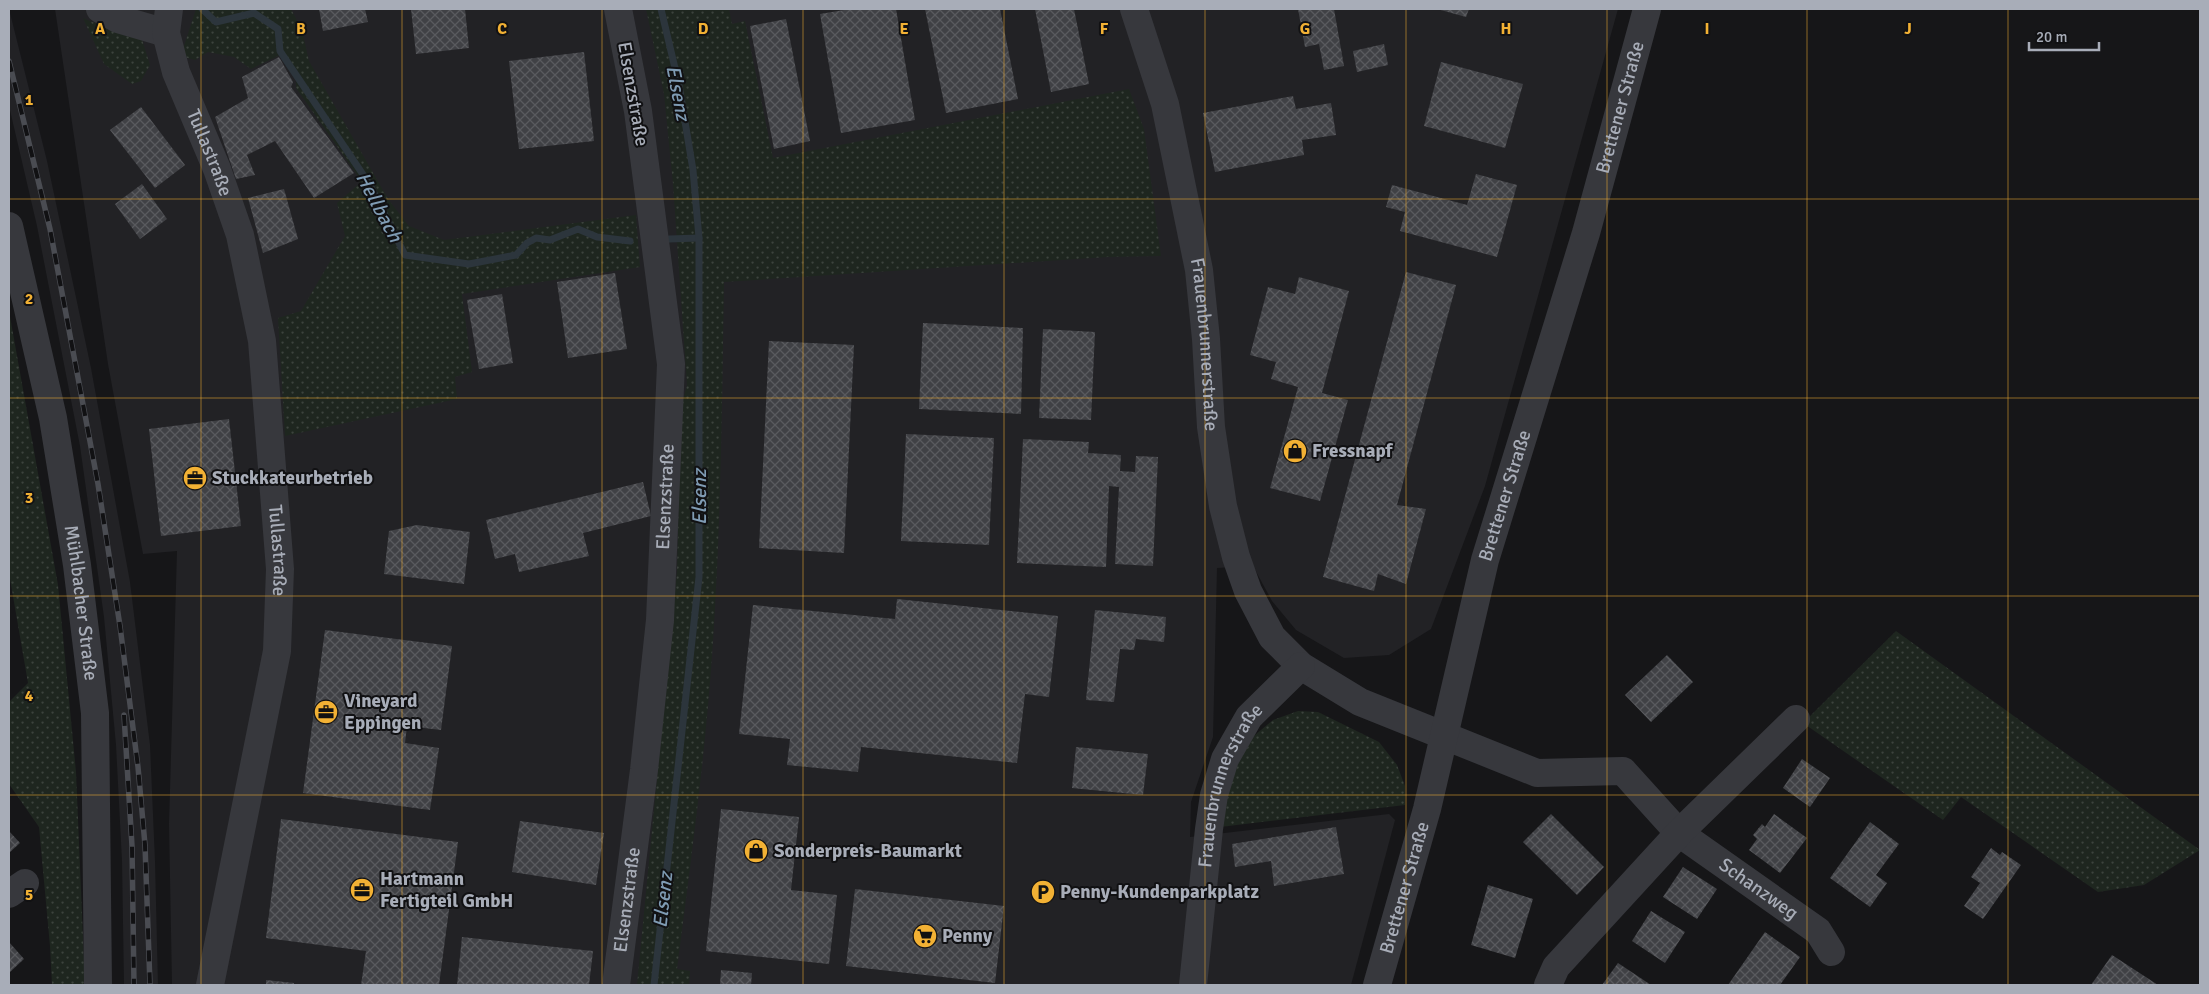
<svg xmlns="http://www.w3.org/2000/svg" width="2209" height="994" viewBox="0 0 2209 994" font-family="Signika,sans-serif">
  <style>
    .built { fill: #222225 }
    .grass { fill: url(#grass-dots) }
    .lines { fill: none; stroke-linecap: round; stroke-linejoin: round }
    .stream { stroke: #2c353c; stroke-width: 7 }
    .building { fill: url(#building-cross-hatch) }
    .minor { stroke: #37383d; stroke-width: 28 }
    .rail-casing { stroke: #4a4c52; stroke-width: 5.5 }
    .rail { stroke: #111113; stroke-width: 4; stroke-dasharray: 11; stroke-linecap: butt }
    .grid { fill: none; stroke: #f2b134; stroke-width: 1; stroke-opacity: 0.55 }
    .labels { text-anchor: middle; dominant-baseline: central; stroke-width: 4; stroke-linejoin: round; paint-order: stroke }
    .street-label { font-size: 19px; fill: #a8adb8; stroke: #111113 }
    .poi-label { font-size: 19px; font-weight: bold; fill: #a8adb8; stroke: #111113; text-anchor: start }
    .water-label { font-size: 20px; font-style: italic; fill: #7f9bb3; stroke: #111113 }
    .grid-label { font-size: 16px; text-anchor: middle; font-weight: bold; fill: #f2b134; stroke: #111113; stroke-width: 4; stroke-linejoin: round; paint-order: stroke }
  </style>
  <defs>
    <pattern id="grass-dots" width="8" height="8" patternUnits="userSpaceOnUse" patternTransform="scale(1.25)"><rect width="8" height="8" fill="#1e261f"/><path d="M2 2h.1M6 6h.1" fill="none" stroke="#3c433d" stroke-width="1.8" stroke-linecap="round"/></pattern>
    <pattern id="building-cross-hatch" width="8" height="8" patternUnits="userSpaceOnUse" patternTransform="scale(1.25)"><rect width="8" height="8" fill="#404145"/><path d="M0 0l8 8M0 8l8-8" fill="none" stroke="#595a5e"/></pattern>
  </defs>
  <rect width="100%" height="100%" fill="#161618"/>
  <!-- built -->
  <g class="built">
    <path d="M 9,9 L 47,161 L 91,368 L 130,582 L 150,745 L 155,861 L 158,985 L 124,985 L 122,861 L 116,745 L 104,617 L 80,446 L 37,226 L 9,106 Z"/>
    <path d="M 55,9 L 1618,9 L 1485,486 L 1431,629 L 1389,655 L 1344,658 L 1296,630 L 1272,601 L 1253,566 L 1217,568 L 1213,737 L 1191,802 L 1190,837 L 1389,814 L 1395,820 L 1351,985 L 172,985 L 169,824 L 177,551 L 143,554 L 108,364 Z"/>
  </g>
  <!-- grass -->
  <g class="grass">
    <path d="M 196,9 L 291,9 L 302,30 L 309,61 L 388,199 L 409,226 L 444,240 L 636,215 L 640,267 L 462,294 L 472,372 L 455,377 L 457,399 L 285,436 L 278,318 L 301,311 L 345,236 L 337,203 L 359,184 L 360,179 L 296,88 L 296,80 L 280,55 L 251,69 L 234,57 L 208,52 L 195,60 L 184,57 L 184,46 Z"/>
    <path d="M 646,9 L 729,9 L 732,24 L 745,21 L 773,158 L 1129,89 L 1144,129 L 1161,256 L 1108,257 L 724,282 C 722,402 721,521 713,641 C 706,751 691,860 677,969 L 690,971 L 689,985 L 637,985 L 677,572 L 681,407 L 687,385 L 673,184 L 664,94 Z"/>
    <path d="M 83,18 L 120,34 L 140,33 L 150,65 L 141,81 L 132,84 L 104,64 Z"/>
    <path d="M 9,311 L 58,585 L 76,772 L 85,985 L 52,985 L 50,946 L 39,827 L 9,784 L 9,702 L 28,683 L 9,573 Z"/>
    <path d="M 1896,631 L 2200,850 L 2144,885 L 2098,892 L 1961,797 L 1943,820 L 1803,723 Z"/>
    <path d="M 1298,711 L 1318,712 L 1379,742 L 1397,765 L 1405,786 L 1405,805 L 1220,827 L 1235,760 L 1255,735 L 1273,720 Z"/>
  </g>
  <g class="lines">
    <!-- stream -->
    <g class="stream">
      <path d="M 202,9 L 216,22 L 254,13 L 278,29 L 280,51 L 370,185 L 405,255 L 469,264 L 516,255 L 527,243 L 536,238 L 550,240 L 578,229 L 597,237 L 630,241"/>
      <path d="M 669,239 L 699,238"/>
      <path d="M 654,985 L 699,577 L 699,238 L 693,170 L 679,85 L 661,9"/>
    </g>
  </g>
  <!-- building -->
  <g class="building">
    <path d="M 319,9 L 365,9 L 368,22 L 323,31 Z"/>
    <path d="M 411,9 L 465,9 L 469,48 L 416,54 Z"/>
    <path d="M 850,9 L 896,9 L 915,120 L 841,133 L 820,14 Z"/>
    <path d="M 925,9 L 1000,9 L 1018,99 L 946,113 Z"/>
    <path d="M 1035,9 L 1074,9 L 1089,84 L 1051,92 Z"/>
    <path d="M 1298,9 L 1334,9 L 1344,66 L 1324,70 L 1319,44 L 1305,47 Z"/>
    <path d="M 1437,9 L 1469,9 L 1466,17 Z"/>
    <path d="M 786,19 L 810,141 L 774,149 L 750,26 Z"/>
    <path d="M 1384,44 L 1388,65 L 1357,72 L 1353,51 Z"/>
    <path d="M 584,52 L 594,141 L 519,149 L 509,61 Z"/>
    <path d="M 279,57 L 293,82 L 291,87 L 354,173 L 314,198 L 275,141 L 247,155 L 255,175 L 236,179 L 215,117 L 248,98 L 242,77 Z"/>
    <path d="M 1441,62 L 1523,84 L 1505,148 L 1424,126 Z"/>
    <path d="M 1293,96 L 1296,109 L 1331,103 L 1336,135 L 1302,140 L 1304,155 L 1215,172 L 1203,113 Z"/>
    <path d="M 141,107 L 185,165 L 155,188 L 110,130 Z"/>
    <path d="M 1476,174 L 1517,185 L 1497,257 L 1400,231 L 1405,212 L 1386,207 L 1392,185 L 1467,205 Z"/>
    <path d="M 142,184 L 167,219 L 140,239 L 115,204 Z"/>
    <path d="M 284,189 L 298,239 L 263,253 L 248,198 Z"/>
    <path d="M 1406,272 L 1456,285 L 1397,505 L 1426,509 L 1406,584 L 1378,574 L 1374,591 L 1323,577 Z"/>
    <path d="M 615,273 L 627,349 L 568,358 L 557,282 Z"/>
    <path d="M 1299,277 L 1349,291 L 1322,393 L 1348,400 L 1320,501 L 1270,488 L 1298,387 L 1271,379 L 1276,362 L 1250,355 L 1268,287 L 1295,294 Z"/>
    <path d="M 502,294 L 513,363 L 479,369 L 467,300 Z"/>
    <path d="M 923,323 L 1023,328 L 1021,414 L 919,409 Z"/>
    <path d="M 1043,329 L 1095,332 L 1091,420 L 1039,418 Z"/>
    <path d="M 769,341 L 854,345 L 844,553 L 759,548 Z"/>
    <path d="M 229,419 L 241,526 L 161,536 L 149,429 Z"/>
    <path d="M 906,434 L 994,438 L 989,545 L 901,541 Z"/>
    <path d="M 1023,439 L 1089,442 L 1088,453 L 1121,455 L 1120,471 L 1135,472 L 1136,456 L 1158,457 L 1153,566 L 1115,564 L 1119,487 L 1109,486 L 1106,567 L 1017,563 Z"/>
    <path d="M 643,482 L 651,516 L 583,533 L 589,556 L 519,572 L 515,554 L 495,559 L 486,520 Z"/>
    <path d="M 417,525 L 470,532 L 464,584 L 384,574 L 389,531 Z"/>
    <path d="M 897,599 L 1058,616 L 1049,697 L 1025,694 L 1017,763 L 861,747 L 858,772 L 787,765 L 790,739 L 739,734 L 753,605 L 895,619 Z"/>
    <path d="M 1095,610 L 1166,617 L 1164,642 L 1136,639 L 1134,650 L 1120,649 L 1114,702 L 1086,700 Z"/>
    <path d="M 325,630 L 452,646 L 441,730 L 407,726 L 405,743 L 439,748 L 430,810 L 303,793 Z"/>
    <path d="M 1667,655 L 1693,682 L 1651,722 L 1625,695 Z"/>
    <path d="M 1076,747 L 1148,754 L 1143,795 L 1072,788 Z"/>
    <path d="M 1802,759 L 1830,778 L 1810,807 L 1783,788 Z"/>
    <path d="M 721,809 L 799,817 L 791,890 L 837,895 L 829,964 L 706,951 Z"/>
    <path d="M 1551,814 L 1604,867 L 1577,895 L 1523,842 Z"/>
    <path d="M 1774,814 L 1807,838 L 1780,873 L 1749,850 L 1757,839 L 1753,835 L 1762,824 L 1765,827 Z"/>
    <path d="M 281,819 L 458,842 L 439,985 L 361,985 L 366,951 L 266,938 Z"/>
    <path d="M 520,821 L 604,833 L 596,885 L 512,872 Z"/>
    <path d="M 1870,822 L 1899,844 L 1876,875 L 1887,883 L 1870,907 L 1830,878 Z"/>
    <path d="M 1336,827 L 1344,874 L 1274,886 L 1271,861 L 1235,867 L 1232,844 Z"/>
    <path d="M 9,831 L 20,843 L 9,853 Z"/>
    <path d="M 1991,848 L 2000,855 L 2002,852 L 2021,865 L 1983,919 L 1964,906 L 1980,883 L 1971,877 Z"/>
    <path d="M 1683,867 L 1717,889 L 1697,919 L 1663,897 Z"/>
    <path d="M 1488,885 L 1533,899 L 1515,958 L 1471,945 Z"/>
    <path d="M 855,889 L 1004,906 L 995,983 L 846,966 Z"/>
    <path d="M 1651,911 L 1685,932 L 1665,963 L 1632,941 Z"/>
    <path d="M 1765,932 L 1800,957 L 1780,985 L 1728,985 Z"/>
    <path d="M 462,937 L 593,951 L 589,985 L 457,985 Z"/>
    <path d="M 9,942 L 24,959 L 9,973 Z"/>
    <path d="M 2112,955 L 2158,985 L 2091,985 Z"/>
    <path d="M 1618,963 L 1651,985 L 1602,985 Z"/>
    <path d="M 721,970 L 752,973 L 751,985 L 720,985 Z"/>
    <path d="M 266,980 L 294,983 L 294,985 L 266,985 Z"/>
  </g>
  <g class="lines">
    <!-- minor -->
    <g class="minor">
      <path d="M 100,9 L 118,19 L 166,33"/>
      <path id="s1" d="M 169,9 L 166,33 L 176,72 L 217,169 L 240,235 L 262,341 L 280,569 L 277,651 L 210,985"/>
      <path id="s2" d="M 1134,9 L 1165,104 L 1199,270 L 1206,339 L 1211,427 L 1223,506 L 1236,557 L 1248,591 L 1272,637 L 1301,666 L 1360,702 L 1537,773 L 1623,771 L 1679,833 L 1818,931 L 1831,952"/>
      <path id="s3" d="M 9,226 L 53,418 L 77,565 L 95,713 L 98,985"/>
      <path d="M 9,894 L 25,883"/>
      <path id="s4" d="M 616,985 L 644,770 L 660,620 L 671,364 L 638,111 L 618,9"/>
      <path id="s5" d="M 1193,985 L 1209,829 L 1214,795 L 1225,759 L 1249,717 L 1301,666"/>
      <path id="s6" d="M 1377,985 L 1427,809 L 1485,560 L 1586,233 L 1647,9"/>
      <path d="M 1548,985 L 1556,967 L 1679,833 L 1796,719"/>
    </g>
    <!-- rail casing -->
    <g class="rail-casing">
      <g id="rail">
        <path d="M 9,61 L 50,229 L 98,484 L 120,626 L 138,767 L 145,845 L 150,985"/>
        <path d="M 124,715 L 132,846 L 134,985"/>
      </g>
    </g>
    <!-- rail -->
    <use href="#rail" class="rail"/>
  </g>
  <!-- grid -->
  <path class="grid" d="M 201,9 L 201,985M 402,9 L 402,985M 602,9 L 602,985M 803,9 L 803,985M 1004,9 L 1004,985M 1205,9 L 1205,985M 1406,9 L 1406,985M 1607,9 L 1607,985M 1807,9 L 1807,985M 2008,9 L 2008,985M 9,199 L 2200,199M 9,398 L 2200,398M 9,596 L 2200,596M 9,795 L 2200,795"/>
  <!-- icons -->
  <defs>
    <g id="shop-disc" transform="scale(1.25)"><circle r="9.5" fill="#f2b134" stroke="#111113"/><path d="M-5-2.5h2.3a2.7 3.5 0 0 1 5.4 0H5L5.5 6h-11ZM-1.5-2.5h3a1.5 2.3 0 0 0-3 0Z" fill="#111"/></g>
    <g id="office-disc" transform="scale(1.25)"><circle r="9.5" fill="#f2b134" stroke="#111113"/><path d="M-6-3h4V-5.5h4V-3h4V5H-6ZM-1-4.5V-3h2v-1.5ZM-6 0V1H6V0Z" fill="#111"/></g>
    <g id="parking-disc" transform="scale(1.25)"><circle r="9.5" fill="#f2b134" stroke="#111113"/><path d="M-3.5-5.5H1a3.5 3.5 0 0 1 0 7H-1V5.5H-3.5ZM-1-3.4V-.6H.8a1.4 1.4 0 0 0 0-2.8Z" fill="#111"/></g>
    <g id="supermarket-disc" transform="scale(1.25)"><circle r="9.5" fill="#f2b134" stroke="#111113"/><path d="M-6-5.5h2.5l.6 2H6L4.5 2H-2.5L-4.4-4H-6ZM-1.5 3.2a1.3 1.3 0 1 0 .1 0ZM3 3.2a1.3 1.3 0 1 0 .1 0Z" fill="#111"/></g>
  </defs>
  <g fill-rule="evenodd">
    <use href="#shop-disc" x="1295" y="451"/>
    <use href="#office-disc" x="195" y="478"/>
    <use href="#office-disc" x="326" y="712"/>
    <use href="#shop-disc" x="756" y="851"/>
    <use href="#office-disc" x="362" y="890"/>
    <use href="#parking-disc" x="1043" y="892"/>
    <use href="#supermarket-disc" x="925" y="936"/>
  </g>
  <g class="labels">
    <!-- street labels -->
    <g class="street-label">
      <text transform="translate(633 94) rotate(80)">Elsenzstraße</text>
      <text stroke="none"><textPath href="#s6" startOffset="911">Brettener Straße</textPath></text>
      <text stroke="none"><textPath href="#s1" startOffset="152">Tullastraße</textPath></text>
      <text stroke="none"><textPath href="#s2" startOffset="344">Frauenbrunnerstraße</textPath></text>
      <text stroke="none"><textPath href="#s6" startOffset="506">Brettener Straße</textPath></text>
      <text stroke="none"><textPath href="#s4" startOffset="491">Elsenzstraße</textPath></text>
      <text stroke="none"><textPath href="#s1" startOffset="558">Tullastraße</textPath></text>
      <text stroke="none"><textPath href="#s3" startOffset="384">Mühlbacher Straße</textPath></text>
      <text stroke="none"><textPath href="#s5" startOffset="205">Frauenbrunnerstraße</textPath></text>
      <text stroke="none"><textPath href="#s6" startOffset="101">Brettener Straße</textPath></text>
      <text stroke="none"><textPath href="#s2" startOffset="1215">Schanzweg</textPath></text>
      <text stroke="none"><textPath href="#s4" startOffset="86">Elsenzstraße</textPath></text>
    </g>
    <!-- poi labels -->
    <g class="poi-label">
      <text x="1312" y="451">Fressnapf</text>
      <text x="212" y="478">Stuckkateurbetrieb</text>
      <text x="344" y="701">Vineyard<tspan x="344" dy="22">Eppingen</tspan></text>
      <text x="774" y="851">Sonderpreis-Baumarkt</text>
      <text x="380" y="879">Hartmann<tspan x="380" dy="22">Fertigteil GmbH</tspan></text>
      <text x="1060" y="892">Penny-Kundenparkplatz</text>
      <text x="942" y="936">Penny</text>
    </g>
    <!-- water labels -->
    <g class="water-label">
      <text transform="translate(678 93) rotate(79)">Elsenz</text>
      <text transform="translate(379 207) rotate(62)">Hellbach</text>
      <text transform="translate(699 497) rotate(-90)">Elsenz</text>
      <text transform="translate(663 900) rotate(-84)">Elsenz</text>
    </g>
  </g>
  <g class="grid-label">
    <text x="100" y="34">A</text>
    <text x="301" y="34">B</text>
    <text x="502" y="34">C</text>
    <text x="703" y="34">D</text>
    <text x="904" y="34">E</text>
    <text x="1104" y="34">F</text>
    <text x="1305" y="34">G</text>
    <text x="1506" y="34">H</text>
    <text x="1707" y="34">I</text>
    <text x="1908" y="34">J</text>
    <text x="29" y="105">1</text>
    <text x="29" y="304">2</text>
    <text x="29" y="503">3</text>
    <text x="29" y="701">4</text>
    <text x="29" y="900">5</text>
  </g>
  <!-- border -->
  <rect width="2209" height="994" fill="none" stroke="#a8adb8" stroke-width="20"/>
  <!-- scale -->
  <path d="M2029 42v8h70v-8" fill="none" stroke="#a8adb8" stroke-width="2.5"/>
  <text x="2036" y="42" font-size="15" fill="#a8adb8" stroke="#111113" stroke-width="4" paint-order="stroke">20 m</text>
</svg>
